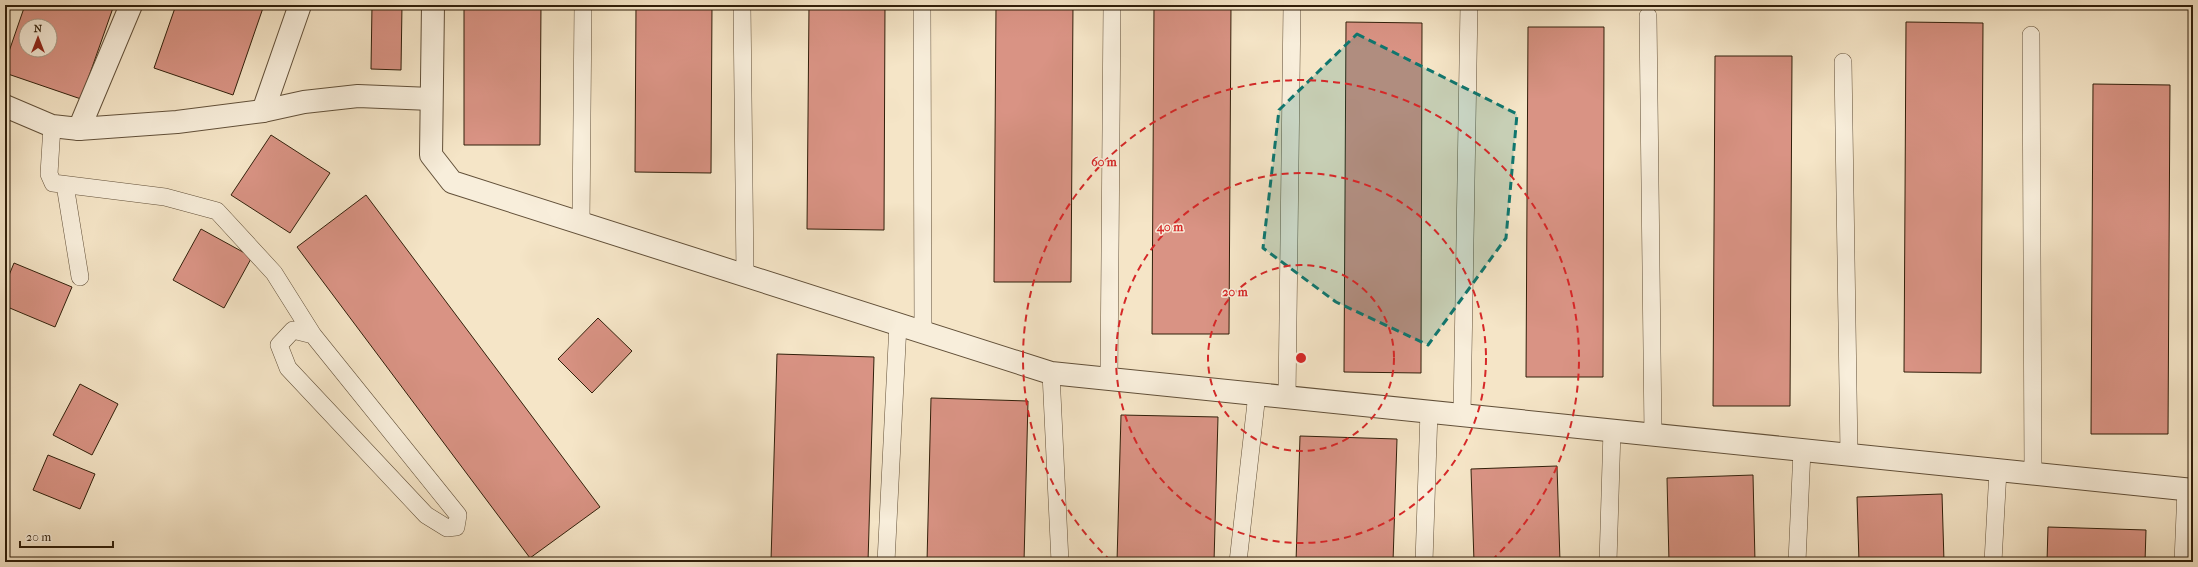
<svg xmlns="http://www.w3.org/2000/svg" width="2198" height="567" viewBox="0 0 2198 567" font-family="'IM FELL French Canon',serif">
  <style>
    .building { fill: #d99384; stroke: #311f0a; fill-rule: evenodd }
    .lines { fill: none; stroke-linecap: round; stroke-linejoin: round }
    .service-casing { stroke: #625039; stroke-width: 18 }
    .minor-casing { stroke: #625039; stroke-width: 24 }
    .service { stroke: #f8eedb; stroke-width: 17 }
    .minor { stroke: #f8eedb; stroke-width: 22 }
    .marked { fill: #0f766e; fill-opacity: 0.2; stroke: #0f766e; stroke-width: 3; stroke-dasharray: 8 5; stroke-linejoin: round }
    .ring { fill: none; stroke: #d62828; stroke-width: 2; stroke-dasharray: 7 5 }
    .centre { fill: #d62828; stroke: #f8eedb; stroke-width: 2 }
    .ring-label { font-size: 12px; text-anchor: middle; font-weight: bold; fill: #d62828; stroke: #f8eedb; stroke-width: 3; stroke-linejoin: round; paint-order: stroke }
  </style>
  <rect width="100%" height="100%" fill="#f5e5c7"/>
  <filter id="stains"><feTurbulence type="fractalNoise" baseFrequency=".005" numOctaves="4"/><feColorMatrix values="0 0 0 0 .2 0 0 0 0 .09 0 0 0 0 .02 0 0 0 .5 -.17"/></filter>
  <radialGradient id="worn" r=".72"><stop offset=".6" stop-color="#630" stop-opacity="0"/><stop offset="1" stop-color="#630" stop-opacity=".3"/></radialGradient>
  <!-- building -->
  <g class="building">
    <path d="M 25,5 L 114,5 L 81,99 L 5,73 L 5,63 ZM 26,26 L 50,26 L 50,50 L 26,50 Z"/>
    <path d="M 176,5 L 264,5 L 233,95 L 154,68 Z"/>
    <path d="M 372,5 L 402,5 L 401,70 L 371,69 Z"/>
    <path d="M 464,5 L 541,5 L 540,145 L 464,145 Z"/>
    <path d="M 636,5 L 712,5 L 711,173 L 635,172 Z"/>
    <path d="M 809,5 L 885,5 L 884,230 L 807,229 Z"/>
    <path d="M 996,5 L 1073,5 L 1071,282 L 994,282 Z"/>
    <path d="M 1154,5 L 1231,5 L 1229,334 L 1152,334 Z"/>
    <path d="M 1346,22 L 1422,23 L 1421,373 L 1344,372 Z"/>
    <path d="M 1906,22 L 1983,23 L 1981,373 L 1904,372 Z"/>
    <path d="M 1528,27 L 1604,27 L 1603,377 L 1526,377 Z"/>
    <path d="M 1715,56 L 1792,56 L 1790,406 L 1713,406 Z"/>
    <path d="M 2093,84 L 2170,85 L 2168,434 L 2091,434 Z"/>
    <path d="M 271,135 L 330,173 L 290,233 L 231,195 Z"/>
    <path d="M 366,195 L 600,507 L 530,558 L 297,247 Z"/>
    <path d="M 201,229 L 252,257 L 224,308 L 173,280 Z"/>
    <path d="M 14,263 L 72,287 L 55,327 L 5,306 L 5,285 Z"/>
    <path d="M 598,318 L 632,351 L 592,393 L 558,359 Z"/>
    <path d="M 777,354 L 874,357 L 868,562 L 771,561 Z"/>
    <path d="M 80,384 L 118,404 L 92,455 L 53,435 Z"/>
    <path d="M 931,398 L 1028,401 L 1024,562 L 927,562 Z"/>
    <path d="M 1121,415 L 1218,417 L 1214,562 L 1117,562 Z"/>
    <path d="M 1300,436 L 1397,439 L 1393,562 L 1296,562 Z"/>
    <path d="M 48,455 L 95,474 L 80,509 L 33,490 Z"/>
    <path d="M 1557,466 L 1560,562 L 1474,562 L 1471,469 Z"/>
    <path d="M 1753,475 L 1755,562 L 1669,562 L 1667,478 Z"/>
    <path d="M 1942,494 L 1944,562 L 1859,562 L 1857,497 Z"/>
    <path d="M 2048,527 L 2146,530 L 2145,562 L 2047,562 Z"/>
  </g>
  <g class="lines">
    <!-- service casing -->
    <g class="service-casing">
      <g id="service">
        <path d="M 742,5 L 745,275"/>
        <path d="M 922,5 L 923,332"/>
        <path d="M 1648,16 L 1653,434"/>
        <path d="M 2031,35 L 2033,473"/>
        <path d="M 1843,62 L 1849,454"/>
        <path d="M 52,126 L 49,174 L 53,183 L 165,197 L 217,211 L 274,273 L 313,335 L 458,515 L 456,527 L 447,528 L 426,515 L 288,368 L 279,345 L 293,330 L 313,335"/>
        <path d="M 65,185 L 80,277"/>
        <path d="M 581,223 L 583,5"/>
        <path d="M 1051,373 L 1060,562"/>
        <path d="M 1109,378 L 1112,5"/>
        <path d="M 1287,397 L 1292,5"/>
        <path d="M 1462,415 L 1469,5"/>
        <path d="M 886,562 L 898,324"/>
        <path d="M 1238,562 L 1257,394"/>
        <path d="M 1424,562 L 1429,411"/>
        <path d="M 1608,562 L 1612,430"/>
        <path d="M 1797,562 L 1802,450"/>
        <path d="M 1993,562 L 1998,470"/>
        <path d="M 2183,562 L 2186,489"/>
      </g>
    </g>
    <!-- minor casing -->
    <g class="minor-casing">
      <g id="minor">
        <path d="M 433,5 L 431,155 L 452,182 L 1051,373 L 2193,490"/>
        <path d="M 5,106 L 52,126 L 79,129 L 177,122 L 263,111 L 304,102 L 358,96 L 431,99"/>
        <path d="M 263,111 L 300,5"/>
        <path d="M 79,129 L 131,5"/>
      </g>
    </g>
    <!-- service -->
    <use href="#service" class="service"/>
    <!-- minor -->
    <use href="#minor" class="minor"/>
  </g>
  <!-- marked area -->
  <path class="marked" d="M 1357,34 L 1517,114 L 1506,238 L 1428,345 L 1336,302 L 1263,248 L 1279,110 Z"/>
  <!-- distance rings -->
  <g class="ring">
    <circle cx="1301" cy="358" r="93"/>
    <circle cx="1301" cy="358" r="185"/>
    <path d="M1111 561A278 278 0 1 1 1491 561"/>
  </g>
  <circle cx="1301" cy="358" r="6" class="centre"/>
  <g class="ring-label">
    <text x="1104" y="166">60 m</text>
    <text x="1170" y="231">40 m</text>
    <text x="1235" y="296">20 m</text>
  </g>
  <!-- margin -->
  <rect width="2198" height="567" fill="none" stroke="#f5e5c7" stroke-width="20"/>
  <rect x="6" y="6" width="2186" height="555" fill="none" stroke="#311f0a" stroke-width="2"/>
  <rect x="10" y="10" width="2178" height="547" fill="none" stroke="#311f0a"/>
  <!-- north arrow -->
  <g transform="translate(38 38)"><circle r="19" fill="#f8eedb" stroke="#a89b87"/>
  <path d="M0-3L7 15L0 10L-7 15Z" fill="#8f2418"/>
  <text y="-6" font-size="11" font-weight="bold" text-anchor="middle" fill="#311f0a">N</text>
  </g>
  <!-- scale -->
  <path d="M20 541v6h93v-6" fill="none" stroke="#311f0a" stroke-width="2"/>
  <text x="26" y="541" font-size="12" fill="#311f0a" stroke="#f8eedb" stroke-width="3" paint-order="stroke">20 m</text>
  <rect width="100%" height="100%" filter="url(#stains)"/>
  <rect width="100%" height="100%" fill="url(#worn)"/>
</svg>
